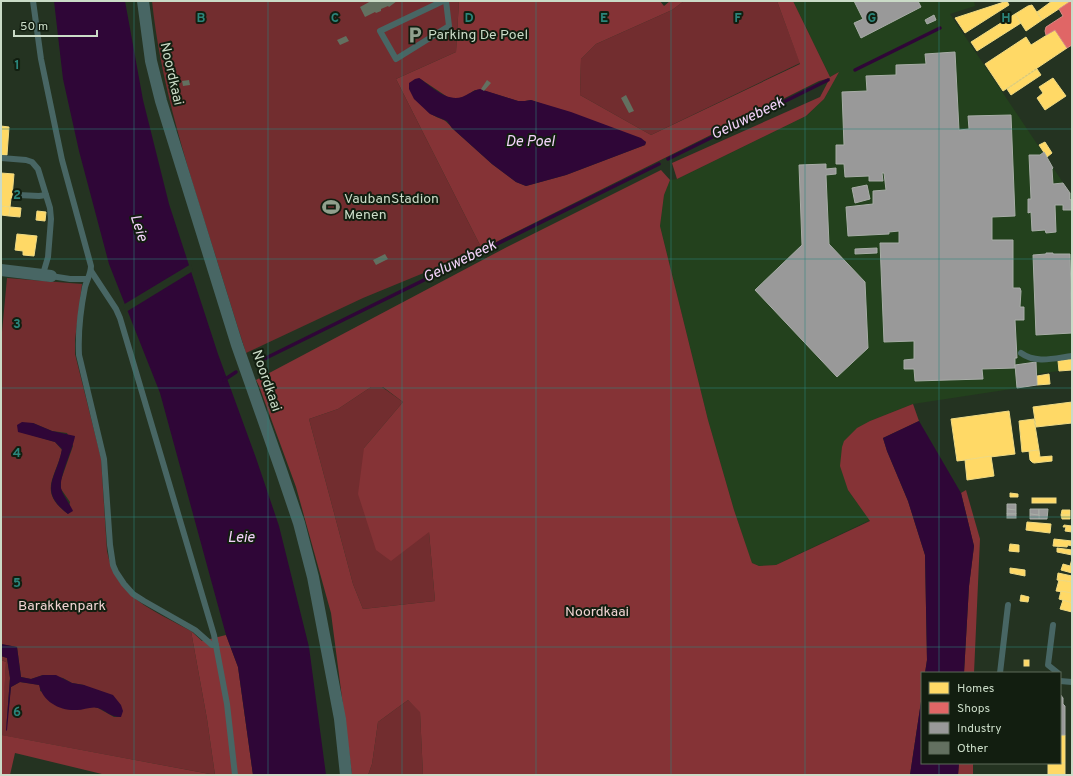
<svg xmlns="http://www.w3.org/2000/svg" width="1073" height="776" viewBox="0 0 1073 776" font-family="Overpass,sans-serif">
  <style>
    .built { fill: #23411d }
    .green { fill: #722d2f; fill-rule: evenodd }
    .forest { fill: #853336; fill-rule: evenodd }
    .water { fill: #2f0637 }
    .pier { fill: #243321 }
    .homes { fill: #ffd966; stroke: #efda83 }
    .shops { fill: #e06666; stroke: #d98983 }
    .industry { fill: #999; stroke: #a8ada7 }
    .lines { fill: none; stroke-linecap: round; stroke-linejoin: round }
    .stream { stroke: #2f0637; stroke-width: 3.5 }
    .building { fill: #637060 }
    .service { stroke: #486664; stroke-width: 6 }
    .minor { stroke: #486664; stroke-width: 12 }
    .grid { fill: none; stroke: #2b857b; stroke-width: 1; stroke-opacity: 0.55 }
    .labels { text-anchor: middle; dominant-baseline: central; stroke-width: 4; stroke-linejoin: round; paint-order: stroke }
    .poi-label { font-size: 14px; fill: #cadbc7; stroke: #121e10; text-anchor: start }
    .street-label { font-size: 14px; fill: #cadbc7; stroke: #121e10 }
    .park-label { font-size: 14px; fill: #f0d3d2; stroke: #121e10 }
    .water-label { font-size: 15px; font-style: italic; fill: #f4d3fb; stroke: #121e10 }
    .grid-label { font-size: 13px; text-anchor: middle; font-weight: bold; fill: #2b857b; stroke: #121e10; stroke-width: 4; stroke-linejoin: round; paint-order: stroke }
  </style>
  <rect width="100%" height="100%" fill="#243321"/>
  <!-- built -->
  <path class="built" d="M 793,1 L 974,1 L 975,6 L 950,14 L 1070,193 L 1072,193 L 1072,359 L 1058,361 L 1059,371 L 1037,374 L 1037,385 L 913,404 L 870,421 L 848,490 L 870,520 L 776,565 L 759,566 L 752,563 L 750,558 L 734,510 L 708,420 L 660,226 L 664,195 L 670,180 L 677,179 L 806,116 L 824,99 L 838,73 L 830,77 Z"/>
  <!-- green -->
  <g class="green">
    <path d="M 152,1 L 459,1 L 456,52 L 396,79 L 482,249 L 363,298 L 246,353 C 232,310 219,266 205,223 C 182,149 160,78 152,1 Z"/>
    <path d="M 684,1 L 777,1 L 800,63 L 651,135 L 580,95 L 581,59 L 596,44 L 672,10 Z"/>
    <path d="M 7,278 L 82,284 L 75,340 L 75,354 L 101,458 L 107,551 C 116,598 153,610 191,631 L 207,719 L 215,775 L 1,735 L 6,662 L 1,660 L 1,656 L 7,658 L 10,678 L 6,731 L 11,687 L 20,682 L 40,685 L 40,691 L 98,708 L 114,717 L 121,717 L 84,685 L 72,683 L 63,678 L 43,675 L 31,679 L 21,677 L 17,647 L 1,644 L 1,343 ZM 33,423 L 52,431 L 67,433 L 73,446 L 61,480 L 61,489 L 70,502 L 68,514 C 37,491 56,478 62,450 L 55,442 L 18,431 Z"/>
    <path d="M 371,387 L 382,387 L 403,402 L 364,448 L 429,532 L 435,601 L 363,609 L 353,584 L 309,419 L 338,409 Z"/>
    <path d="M 408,700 L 420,711 L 423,775 L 368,775 L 372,764 L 378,722 Z"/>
  </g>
  <!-- forest -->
  <g class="forest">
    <path d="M 459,1 L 660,1 L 664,6 L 670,1 L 684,1 L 672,10 L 596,44 L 581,59 L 580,95 L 651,135 L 800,64 L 777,1 L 793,1 L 830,77 L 839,72 L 824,99 L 806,116 L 677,179 L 672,163 L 820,97 L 830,78 L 819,81 L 482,249 L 396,79 L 456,52 ZM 419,78 L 449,98 L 456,99 L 464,97 L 475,90 L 482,90 L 518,101 L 525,101 L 531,100 L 646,142 L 645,145 L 566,175 L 526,186 L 516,182 L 492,164 L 452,128 C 444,117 440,120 431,114 C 420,107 421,89 419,78 Z"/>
    <path d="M 661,170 L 670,180 L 664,195 L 660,226 L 708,420 L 734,510 L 752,563 L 759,566 L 776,565 L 870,521 L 848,490 L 840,466 L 842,447 L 844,441 L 857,428 L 870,421 L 913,404 L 919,421 L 883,438 L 887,451 L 908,501 L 925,555 L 927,660 L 925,673 L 922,673 L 922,695 L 910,775 L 423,775 L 420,712 L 408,700 L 378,722 L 372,764 L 368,775 L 352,775 L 331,613 L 296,487 L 259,386 L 256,380 L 507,247 ZM 371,387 L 383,387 L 403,402 L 364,448 L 358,494 L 376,550 L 391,561 L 429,532 L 435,601 L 363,609 L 353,584 L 309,419 L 338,409 Z"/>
    <path d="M 966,490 L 980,539 L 974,673 L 964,673 L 969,586 L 974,546 L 961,493 Z"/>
    <path d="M 191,631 L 202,641 L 226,635 L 238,667 L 253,775 L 106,775 L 15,753 L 10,775 L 1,775 L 1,660 L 6,662 L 2,735 L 215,775 L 207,719 Z"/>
    <path d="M 959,763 L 973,763 L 973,775 L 958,775 Z"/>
  </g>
  <!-- water -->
  <g class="water">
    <path d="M 54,1 L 125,1 L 143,100 L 169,204 L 218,354 L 256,458 L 279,526 L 309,647 L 326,775 L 253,775 L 238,667 L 226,635 L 160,393 L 109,264 L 79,151 L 63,79 Z"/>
    <path d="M 419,78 C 431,86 446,102 462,97 C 468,95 473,90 480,89 L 518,101 L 525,101 L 531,100 L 571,112 L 641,138 L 646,142 L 645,145 L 566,175 L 526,186 L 516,182 L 492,164 L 452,128 L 447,121 L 430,114 L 414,99 L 409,89 L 409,83 L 415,79 Z"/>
    <path d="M 919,421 L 961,493 L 974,546 L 969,586 L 964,673 L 925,673 L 927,660 L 925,555 L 908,501 L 887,451 L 883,438 Z"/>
    <path d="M 22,422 L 33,423 L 52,431 L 75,436 C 73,449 59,477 61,488 C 62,494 70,504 73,511 L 68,514 C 37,490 57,478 62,449 L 55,442 L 18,432 L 17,425 Z"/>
    <path d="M 1,644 L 17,647 L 21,677 L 31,679 L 43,675 L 56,675 L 72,683 L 84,685 L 113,695 L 121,705 L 123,711 L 121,717 C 110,717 107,711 98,708 C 92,706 83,710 77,710 C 60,711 43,702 39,685 L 20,682 L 11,687 L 7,730 L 6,731 L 10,678 L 7,658 L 1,656 Z"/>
    <path d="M 922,695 L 922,763 L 959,763 L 958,775 L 910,775 Z"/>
  </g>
  <!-- pier -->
  <path class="pier" d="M 191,264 L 193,271 L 126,312 L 123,305 Z"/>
  <!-- homes -->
  <g class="homes">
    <path d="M 1007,1 L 1009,5 L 965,33 L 955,18 Z"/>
    <path d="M 1052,1 L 1071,1 L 1042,20 L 1037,12 Z"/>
    <path d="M 1032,5 L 1042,20 L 1026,31 L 1015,14 L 1028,6 Z"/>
    <path d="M 1015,14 L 1021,23 L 977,51 L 971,42 Z"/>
    <path d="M 1055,30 L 1067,48 L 1003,91 L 985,64 L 1026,37 L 1031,45 Z"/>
    <path d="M 1037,69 L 1041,75 L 1011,95 L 1007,89 Z"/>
    <path d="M 1053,78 L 1066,96 L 1045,110 L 1037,98 L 1043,93 L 1039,87 Z"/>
    <path d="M 1,126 L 9,127 L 7,155 L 1,155 Z"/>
    <path d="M 1045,142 L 1052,153 L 1047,157 L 1039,145 Z"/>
    <path d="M 1,173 L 14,174 L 12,197 L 13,198 L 11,198 L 10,207 L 1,206 Z"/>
    <path d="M 1,206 L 10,207 L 9,216 L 1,215 Z"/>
    <path d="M 10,207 L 21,208 L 20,217 L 9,216 Z"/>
    <path d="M 37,211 L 46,212 L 45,221 L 36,220 Z"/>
    <path d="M 17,234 L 37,236 L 34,256 L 23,255 L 23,251 L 15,250 Z"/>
    <path d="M 1072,359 L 1072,370 L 1059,371 L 1058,361 Z"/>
    <path d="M 1049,374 L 1050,384 L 1037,385 L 1037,376 Z"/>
    <path d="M 1072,402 L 1072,423 L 1036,427 L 1033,407 Z"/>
    <path d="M 1009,411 L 1015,454 L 957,461 L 951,419 Z"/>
    <path d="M 1034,419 L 1039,450 L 1022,452 L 1019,421 Z"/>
    <path d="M 1039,450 L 1040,457 L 1052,456 L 1052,461 L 1034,463 L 1032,462 L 1030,460 L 1029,451 Z"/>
    <path d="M 991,456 L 994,476 L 967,480 L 965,460 Z"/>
    <path d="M 1010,493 L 1018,494 L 1018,497 L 1010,497 Z"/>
    <rect x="1032" y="498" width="24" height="5"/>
    <path d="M 1062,510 L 1070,510 L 1070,515 L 1061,515 Z"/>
    <path d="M 1061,515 L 1070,515 L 1070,519 L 1062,519 Z"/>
    <path d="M 1027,522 L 1051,524 L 1050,533 L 1026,530 Z"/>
    <path d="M 1064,525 L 1072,526 L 1072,532 L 1065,531 L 1066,527 L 1063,527 Z"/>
    <path d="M 1054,539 L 1072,541 L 1072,546 L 1068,545 L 1067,547 L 1053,546 Z"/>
    <path d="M 1010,544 L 1019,545 L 1019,552 L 1009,551 Z"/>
    <path d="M 1057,548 L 1072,550 L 1072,555 L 1057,552 Z"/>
    <path d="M 1072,559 L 1072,573 L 1061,570 L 1063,564 L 1070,566 Z"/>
    <path d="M 1010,568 L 1025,570 L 1025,576 L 1010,573 Z"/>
    <path d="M 1058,573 L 1072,576 L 1072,582 L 1057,580 Z"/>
    <path d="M 1059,580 L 1072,582 L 1072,593 L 1056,591 Z"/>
    <path d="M 1061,591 L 1072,593 L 1072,603 L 1059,599 Z"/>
    <path d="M 1021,595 L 1029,597 L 1028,602 L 1020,601 Z"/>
    <path d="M 1063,600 L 1072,603 L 1072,612 L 1060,609 Z"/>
    <rect x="1024" y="660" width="5" height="6"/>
    <path d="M 1060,735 L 1065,735 L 1065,763 L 1048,764 L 1060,763 Z"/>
    <path d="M 1065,763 L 1065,775 L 1048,775 L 1048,764 Z"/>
  </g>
  <!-- shops -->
  <path class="shops" d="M 1071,1 L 1072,1 L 1072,45 L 1067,48 L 1055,30 L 1046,35 L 1045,31 L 1046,27 L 1063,16 L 1059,9 Z"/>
  <!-- industry -->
  <g class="industry">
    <path d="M 854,1 L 918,1 L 921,7 L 861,38 L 854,23 L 863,19 Z"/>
    <path d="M 934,15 L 936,20 L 927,24 L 925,20 Z"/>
    <path d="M 955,52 L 959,130 L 969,129 L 968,116 L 1011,115 L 1015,216 L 992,217 L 992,240 L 1013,240 L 1013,288 L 1020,288 L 1021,291 L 1020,307 L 1024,307 L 1024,320 L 1015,320 L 1017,358 L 1015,358 L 1015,368 L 982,369 L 983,379 L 915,381 L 914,369 L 904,369 L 904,360 L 914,359 L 914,341 L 884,342 L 880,243 L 899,243 L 899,231 L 889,232 L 889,234 L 848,236 L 846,207 L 873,204 L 873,191 L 886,190 L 884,173 L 882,173 L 883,181 L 869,181 L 869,176 L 845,177 L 844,164 L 836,164 L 836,145 L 844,145 L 842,92 L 867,91 L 866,76 L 896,75 L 896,65 L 926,64 L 925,54 Z"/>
    <path d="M 1044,152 L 1053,168 L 1052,169 L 1053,184 L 1063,183 L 1070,193 L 1070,200 L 1072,199 L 1072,210 L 1063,210 L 1063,205 L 1055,205 L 1056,232 L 1046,233 L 1045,230 L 1032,231 L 1031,212 L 1028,213 L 1028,199 L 1031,199 L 1029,155 L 1040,155 Z"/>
    <path d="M 826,164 L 826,169 L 836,168 L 836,174 L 826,175 L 829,244 L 865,282 L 868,348 L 837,377 L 755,290 L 802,245 L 799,165 Z"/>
    <path d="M 867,185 L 870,199 L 855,203 L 852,188 Z"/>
    <path d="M 877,248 L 877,253 L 855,254 L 855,249 Z"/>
    <path d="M 1046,253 L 1053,253 L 1053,254 L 1070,254 L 1072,333 L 1036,335 L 1033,255 L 1046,254 Z"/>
    <path d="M 1036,362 L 1037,385 L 1017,388 L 1015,365 Z"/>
    <path d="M 1007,504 L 1016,504 L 1016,510 L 1007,509 Z"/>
    <path d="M 1007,509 L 1016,510 L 1016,514 L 1007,514 Z"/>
    <path d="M 1030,509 L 1039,509 L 1039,515 L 1030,514 Z"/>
    <path d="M 1039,509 L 1048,509 L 1047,519 L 1039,519 Z"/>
    <rect x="1007" y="514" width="9" height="4"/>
    <path d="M 1030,514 L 1039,515 L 1039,519 L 1030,519 Z"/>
    <path d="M 1060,694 L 1063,698 L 1063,704 L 1065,706 L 1065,735 L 1060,735 Z"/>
  </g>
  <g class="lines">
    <!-- stream -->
    <g class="stream">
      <path d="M 855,70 L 940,28"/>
      <path d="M 668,159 L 828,80"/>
      <path d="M 262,360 L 659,164"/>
      <path d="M 224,380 L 236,372"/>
    </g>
  </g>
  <!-- building -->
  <g class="building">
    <path d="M 371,1 L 397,1 L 389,7 L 388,6 L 381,9 L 381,11 L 376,13 L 375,12 L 365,17 L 360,7 Z"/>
    <path d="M 346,36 L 349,41 L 340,45 L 337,40 Z"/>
    <path d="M 189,80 L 190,85 L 183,86 L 182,81 Z"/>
    <path d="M 487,80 L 491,83 L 484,91 L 481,89 Z"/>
    <path d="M 626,95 L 634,111 L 629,113 L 621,98 Z"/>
    <path d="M 385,254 L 388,259 L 376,265 L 373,260 Z"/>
  </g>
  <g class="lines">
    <!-- service -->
    <g class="service">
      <path d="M 33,1 L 41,59 L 62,160 L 91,266 C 91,274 87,279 85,287 C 81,307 78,335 79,355 L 104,459 L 110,545 L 113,565 L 116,572 L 124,584 L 133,594 L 144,601 L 195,630 L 212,645 L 216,645"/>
      <path d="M 443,1 L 380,31 L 396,59 L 449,26 L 446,1"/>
      <path d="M 1,158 L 26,160 L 32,162 L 38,169 L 50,208 L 51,219 L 48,257 L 43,274"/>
      <path d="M 18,195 L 39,196 L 46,195"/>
      <path d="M 91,271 L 116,309 L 120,318 L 214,635 L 227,704 L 235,775"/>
      <path d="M 51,276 L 70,279 L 87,279"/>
      <path d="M 1021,353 C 1036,364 1055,358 1072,356"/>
      <path d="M 1053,625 L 1048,665 L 1058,673"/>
      <path d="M 1000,673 L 1008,605"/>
      <path d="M 1060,681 L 1072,682"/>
    </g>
    <!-- minor -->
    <g class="minor">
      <path d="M 143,1 L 151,61 L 161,101 L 237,345 L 281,470 L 299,523 L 313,577 L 340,719 L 346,775"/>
      <path d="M 1,270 L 51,276"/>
    </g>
  </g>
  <!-- grid -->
  <path class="grid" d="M 134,1 L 134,775M 268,1 L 268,775M 402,1 L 402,775M 536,1 L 536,775M 671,1 L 671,775M 805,1 L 805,775M 939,1 L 939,673M 1,129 L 1072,129M 1,259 L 1072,259M 1,388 L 1072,388M 1,517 L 1072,517M 1,647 L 1072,647M 939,763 L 939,775"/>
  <!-- icons -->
  <defs>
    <g id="parking-bare" transform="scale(1.38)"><path d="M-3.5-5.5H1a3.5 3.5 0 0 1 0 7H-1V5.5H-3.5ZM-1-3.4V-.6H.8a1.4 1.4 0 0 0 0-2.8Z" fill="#90a08d" stroke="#121e10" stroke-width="2.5" paint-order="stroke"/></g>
    <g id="stadium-bare" transform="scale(1.38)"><path d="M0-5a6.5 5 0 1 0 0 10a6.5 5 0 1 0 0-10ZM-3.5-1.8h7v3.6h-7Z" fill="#90a08d" stroke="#121e10" stroke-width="2.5" paint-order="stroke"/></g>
  </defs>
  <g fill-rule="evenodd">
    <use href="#parking-bare" x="415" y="35"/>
    <use href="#stadium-bare" x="331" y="207"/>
  </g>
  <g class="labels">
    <!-- poi labels -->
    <g class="poi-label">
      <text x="428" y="35">Parking De Poel</text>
      <text x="344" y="199">VaubanStadion<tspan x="344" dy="16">Menen</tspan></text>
    </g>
    <!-- street labels -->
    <g class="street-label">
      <text transform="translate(171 74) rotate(77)">Noordkaai</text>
      <text transform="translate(266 381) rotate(71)">Noordkaai</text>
    </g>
    <!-- park labels -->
    <g class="park-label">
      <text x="62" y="606">Barakkenpark</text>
      <text x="597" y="612">Noordkaai</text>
    </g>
    <!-- water labels -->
    <g class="water-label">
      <text transform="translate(748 119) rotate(-26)">Geluwebeek</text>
      <text x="530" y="142">De Poel</text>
      <text transform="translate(138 228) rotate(72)">Leie</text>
      <text transform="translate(460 262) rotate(-26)">Geluwebeek</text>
      <text x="241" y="538">Leie</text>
    </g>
  </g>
  <g class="grid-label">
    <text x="201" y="22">B</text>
    <text x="335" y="22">C</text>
    <text x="469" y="22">D</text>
    <text x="604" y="22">E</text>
    <text x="738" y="22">F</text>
    <text x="872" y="22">G</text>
    <text x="1006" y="22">H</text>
    <text x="17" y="69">1</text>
    <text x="17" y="199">2</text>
    <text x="17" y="328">3</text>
    <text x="17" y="457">4</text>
    <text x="17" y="587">5</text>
    <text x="17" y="716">6</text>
  </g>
  <!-- border -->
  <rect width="1073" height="776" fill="none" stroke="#cadbc7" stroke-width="4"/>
  <!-- legend -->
  <rect x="921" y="672" width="140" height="92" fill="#121e10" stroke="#5c6a59"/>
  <rect x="929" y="682" width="20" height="12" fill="#ffd966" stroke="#5c6a59"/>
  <text x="957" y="692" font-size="12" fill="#cadbc7">Homes</text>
  <rect x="929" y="702" width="20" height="12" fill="#e06666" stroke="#5c6a59"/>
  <text x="957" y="712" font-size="12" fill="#cadbc7">Shops</text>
  <rect x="929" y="722" width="20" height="12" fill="#999999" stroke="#5c6a59"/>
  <text x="957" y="732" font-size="12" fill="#cadbc7">Industry</text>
  <rect x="929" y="742" width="20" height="12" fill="#637060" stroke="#5c6a59"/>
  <text x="957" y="752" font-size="12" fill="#cadbc7">Other</text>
  <!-- scale -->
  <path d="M14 30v6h83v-6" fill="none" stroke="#cadbc7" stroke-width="2"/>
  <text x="20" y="30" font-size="12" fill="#cadbc7" stroke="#121e10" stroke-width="3" paint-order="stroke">50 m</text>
</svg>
